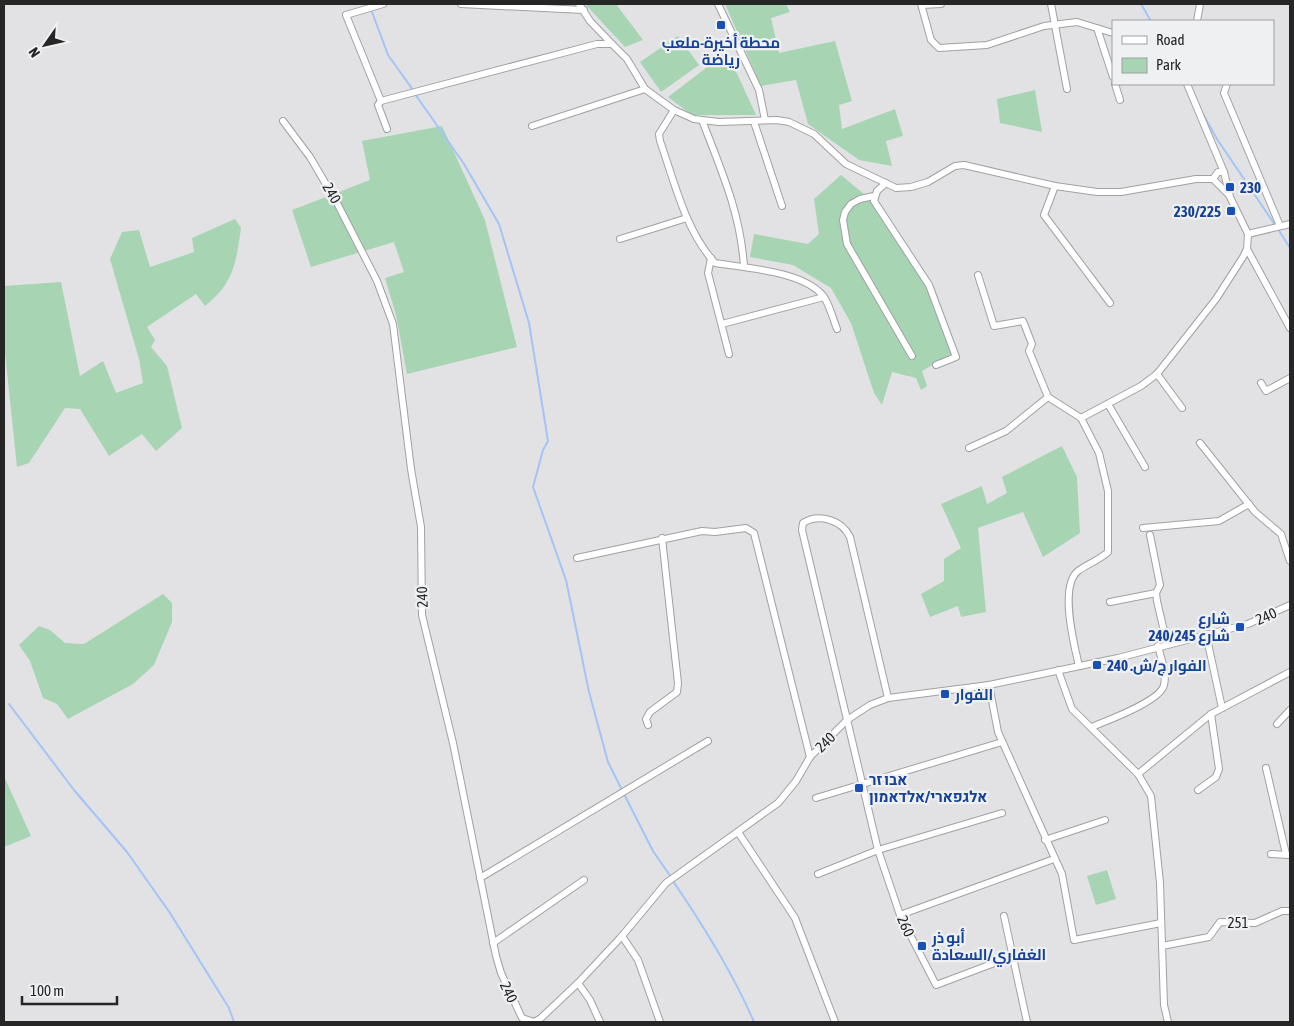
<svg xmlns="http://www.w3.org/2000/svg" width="1294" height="1026" viewBox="0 0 1294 1026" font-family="'Asap Condensed',Cairo,Heebo,sans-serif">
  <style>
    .green { fill: #a7d5b3 }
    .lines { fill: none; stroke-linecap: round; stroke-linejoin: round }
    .stream { stroke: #a3c4f6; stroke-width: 2 }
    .minor-casing { stroke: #a0a1a3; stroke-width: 8 }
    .minor { stroke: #fff; stroke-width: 6 }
    .transit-dot { fill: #1a4fb4; stroke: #eff0f2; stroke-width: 2 }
    .labels { text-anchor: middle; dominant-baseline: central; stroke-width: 4.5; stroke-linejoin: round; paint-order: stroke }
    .transit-label { font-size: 15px; font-weight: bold; fill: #164399; stroke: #eff0f2; text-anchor: start }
    .street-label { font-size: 15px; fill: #262627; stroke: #eff0f2 }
  </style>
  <rect width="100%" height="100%" fill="#e2e2e5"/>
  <!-- green -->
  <g class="green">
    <path d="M 585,4 L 616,4 L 643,40 L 625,47 Z"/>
    <path d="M 725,4 L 786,4 L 790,12 L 771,18 L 779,53 L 835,41 L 852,101 L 839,105 L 842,129 L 895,109 L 903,136 L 886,141 L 892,166 L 859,160 L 808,124 L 796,80 L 761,86 Z"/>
    <path d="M 678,36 L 699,65 L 661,92 L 640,62 Z"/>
    <path d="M 727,52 L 756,115 L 692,115 L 668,97 Z"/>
    <path d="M 1035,90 L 1042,132 L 1000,123 L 997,99 Z"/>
    <path d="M 442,126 L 485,220 L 517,347 L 407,374 L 396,315 L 385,278 L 404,272 L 394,242 L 311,267 L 292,210 L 370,180 L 362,141 Z"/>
    <path d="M 841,175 L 870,199 L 931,291 L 953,353 L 922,371 L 927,386 L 921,390 L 916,378 L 892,372 L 882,405 L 874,393 L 851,323 L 831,288 L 793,265 L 750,257 L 754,234 L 808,244 L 819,234 L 814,199 Z"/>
    <path d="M 235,219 L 241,228 C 236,263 234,283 205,306 L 196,294 L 147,327 L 155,340 L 151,347 L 167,366 L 182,428 L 156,451 L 142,434 L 109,456 L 80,409 L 65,408 L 29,463 L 17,467 L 4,344 L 4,286 L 61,282 L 80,376 L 103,361 L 116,393 L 143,383 L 139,359 L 110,259 L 122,232 L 139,230 L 150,267 L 194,252 L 192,238 Z"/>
    <path d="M 1062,446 L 1077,477 L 1080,533 L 1043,557 L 1023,512 L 978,528 L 986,612 L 961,617 L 958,606 L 930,617 L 921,594 L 944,581 L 944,559 L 961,548 L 941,504 L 982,486 L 987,504 L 1007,493 L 1002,477 Z"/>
    <path d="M 163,594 L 172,603 L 172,622 L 154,665 L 133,684 L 68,719 L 57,704 L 43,698 L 30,661 L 19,645 L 39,626 L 50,630 L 65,643 L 84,644 Z"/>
    <path d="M 4,776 L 31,836 L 4,847 Z"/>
    <path d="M 1107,870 L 1116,899 L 1096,905 L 1087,876 Z"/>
  </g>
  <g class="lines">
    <!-- stream -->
    <g class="stream">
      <path d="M 369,4 L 388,55 L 413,90"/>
      <path d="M 1141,4 L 1151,21"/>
      <path d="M 415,94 L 464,164 L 499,224 L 529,323 L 548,441 L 543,450 L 533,487 L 566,580 L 589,692 L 608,762 L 622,790"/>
      <path d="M 1203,114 L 1217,139 L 1275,225"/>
      <path d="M 1278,229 L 1290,248"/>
      <path d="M 9,704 L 74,790 L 127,852 L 170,913 L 229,1008 L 234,1022"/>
      <path d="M 624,794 L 653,851 L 671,877"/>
      <path d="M 673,881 C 703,925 733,973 754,1022"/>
    </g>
    <!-- minor casing -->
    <g class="minor-casing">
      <g id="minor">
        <path d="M 383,4 L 346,15 L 381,101 L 378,105 L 387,129"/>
        <path d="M 461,4 L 584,10"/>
        <path d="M 579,4 L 590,21 L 612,44"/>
        <path d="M 718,4 L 759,90 L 765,120"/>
        <path d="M 921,4 L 931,40 L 939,48 L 987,45 L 1044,26 L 1077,22 L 1113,33"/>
        <path d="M 1051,4 L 1067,89"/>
        <path d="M 922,5 L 941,4"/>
        <path d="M 1197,21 L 1200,4"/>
        <path d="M 1097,28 L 1113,77"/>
        <path d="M 1115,84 L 1120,100"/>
        <path d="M 1187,84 L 1224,172"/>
        <path d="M 1227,84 L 1224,93 L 1280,226"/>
        <path d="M 381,101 L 597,44 L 612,44 L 627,59 L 645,89 L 674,110 L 694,119 L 719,122 L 777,120 L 789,122 L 814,134 L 846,164 L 896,188 L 911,187 L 928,182 L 955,166 L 964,165 L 1055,186 L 1097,192 L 1121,192 L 1196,179 L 1213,179"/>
        <path d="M 674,110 L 659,134 L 660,141 C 675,183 685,230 715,263 C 744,268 805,271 824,297 C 830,306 833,319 837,329"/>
        <path d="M 702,120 C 721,170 740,211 744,266"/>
        <path d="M 283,121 L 310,157 L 337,203 L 377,281 L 393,324 L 411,469 L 421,527 L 422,615 L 453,743 L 496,956 L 501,973 L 522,1018 L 534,1022 L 541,1018 L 578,983 L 622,936 L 666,883 L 778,803 L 796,781 L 810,757 L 847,720 L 870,705 L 888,698 L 989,685 L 1118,658 L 1248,624 L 1290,605"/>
        <path d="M 754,122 L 782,206"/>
        <path d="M 532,126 L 645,89"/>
        <path d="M 1213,179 L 1229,195"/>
        <path d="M 886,183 L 877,191 L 874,201 L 929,285 L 956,357 L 936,365"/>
        <path d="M 1055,186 L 1044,215 L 1110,303"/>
        <path d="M 874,196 L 860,199 L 851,204 L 845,212 L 843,220 L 847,244 L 912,356"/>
        <path d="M 1248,234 L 1290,224"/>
        <path d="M 620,239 L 687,218"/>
        <path d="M 1247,249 L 1290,328"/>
        <path d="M 711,258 L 708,273 L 729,354"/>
        <path d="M 978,275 L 994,326 L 1023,321 L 1032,344 L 1029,351 L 1048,397"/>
        <path d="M 722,324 L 824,297"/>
        <path d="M 1157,374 L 1182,408"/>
        <path d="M 1261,383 L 1266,391 L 1290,378"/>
        <path d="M 1108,404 L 1145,467"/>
        <path d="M 1081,418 L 1141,386 L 1157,374 L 1216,299 L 1243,257 L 1247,249 L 1248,234 L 1230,197 L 1224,172 L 1218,172 L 1213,179"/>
        <path d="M 1200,443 L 1255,512 L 1281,534 L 1290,561"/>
        <path d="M 969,448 L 1006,431 L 1048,397 L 1081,418 L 1099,453 L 1108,491 L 1108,552 C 1098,561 1087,564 1078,571 C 1059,586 1074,645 1079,666"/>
        <path d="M 1143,528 L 1219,521 L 1249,504"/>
        <path d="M 1150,535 L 1160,585 L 1156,593 L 1157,601 L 1167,644"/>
        <path d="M 577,558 L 702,531 L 715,532 L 746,528 L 754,533 L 810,757"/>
        <path d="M 1110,602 L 1156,593"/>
        <path d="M 1206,634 L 1222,708"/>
        <path d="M 1058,670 L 1072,709 L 1138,774 L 1151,796 L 1160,883 L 1164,1005 L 1168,1022"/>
        <path d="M 989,685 L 998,732 L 1062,874 L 1074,940 L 1161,923"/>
        <path d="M 888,698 L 850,537 C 842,520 819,513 803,523 L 802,530 L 878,850 L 900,915 L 936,985 L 1013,956"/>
        <path d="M 1277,724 L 1290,710"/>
        <path d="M 648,725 L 646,719 L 650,712 L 677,692 L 678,683 L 662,538"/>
        <path d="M 1092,727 C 1108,720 1161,701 1164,685 C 1167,674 1161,658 1158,646"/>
        <path d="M 1266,768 L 1286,854"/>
        <path d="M 1138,774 L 1211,714 L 1290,672"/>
        <path d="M 1198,790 L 1216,777 L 1219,769 L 1211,714"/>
        <path d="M 816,798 L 1002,742"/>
        <path d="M 738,832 L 795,918 L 835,1022"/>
        <path d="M 1045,840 L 1105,820"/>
        <path d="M 1271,854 L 1289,855"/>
        <path d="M 818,874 L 878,850 L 1002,813"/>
        <path d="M 480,878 L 708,741"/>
        <path d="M 900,915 L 1054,859"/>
        <path d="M 1004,916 L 1027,1022"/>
        <path d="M 622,936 L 638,960 L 660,1022"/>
        <path d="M 493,943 L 584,880"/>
        <path d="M 1162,946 L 1209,937 L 1220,922 L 1255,923 L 1282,911 L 1290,911"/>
        <path d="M 578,983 L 590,1000 L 600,1022"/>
      </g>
    </g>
    <!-- minor -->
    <use href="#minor" class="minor"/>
  </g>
  <!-- markers -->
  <g class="transit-dot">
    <rect x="716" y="20" width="10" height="10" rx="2.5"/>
    <rect x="1225" y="182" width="10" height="10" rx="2.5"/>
    <rect x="1226" y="206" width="10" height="10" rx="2.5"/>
    <rect x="1235" y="622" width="10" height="10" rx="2.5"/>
    <rect x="1092" y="660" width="10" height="10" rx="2.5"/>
    <rect x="940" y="689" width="10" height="10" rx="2.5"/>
    <rect x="854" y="783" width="10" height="10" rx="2.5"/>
    <rect x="917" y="941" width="10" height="10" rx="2.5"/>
  </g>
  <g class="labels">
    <!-- transit labels -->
    <g class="transit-label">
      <text x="721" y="42" text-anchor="middle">محطة أخيرة-ملعب<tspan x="721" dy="17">رياضة</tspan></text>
      <text x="1240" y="187">230</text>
      <text x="1221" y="211" text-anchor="end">230/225</text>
      <text x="1230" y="618" text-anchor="end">شارع<tspan x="1230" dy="17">240/شارع 245</tspan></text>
      <text x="1107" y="665">الفوار ج/ش. 240</text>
      <text x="955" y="694">الفوار</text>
      <text x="869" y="779">אבו זר<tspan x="869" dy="17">אלגפארי/אלדאמון</tspan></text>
      <text x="932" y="937">أبو ذر<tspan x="932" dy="17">الغفاري/السعادة</tspan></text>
    </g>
    <!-- street labels -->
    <g class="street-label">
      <text transform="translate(332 193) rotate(60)">240</text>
      <text transform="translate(422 597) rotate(-92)">240</text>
      <text transform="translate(1266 616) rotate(-24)">240</text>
      <text transform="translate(825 742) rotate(-45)">240</text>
      <text x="1238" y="922">251</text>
      <text transform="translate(906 926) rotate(66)">260</text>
      <text transform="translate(509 992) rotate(65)">240</text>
    </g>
  </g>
  <!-- border -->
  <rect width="1294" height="1026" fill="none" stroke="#262627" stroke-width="10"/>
  <!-- legend -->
  <rect x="1112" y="20" width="162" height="65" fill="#eff0f2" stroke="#9f9fa1"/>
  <rect x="1122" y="36" width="25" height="8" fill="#ffffff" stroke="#9f9fa1"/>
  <text x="1156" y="45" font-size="15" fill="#262627">Road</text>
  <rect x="1122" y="58" width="25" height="15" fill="#a7d5b3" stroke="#9f9fa1"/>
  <text x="1156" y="70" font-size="15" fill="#262627">Park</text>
  <!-- north arrow -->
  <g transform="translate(45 45) rotate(236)" stroke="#eff0f2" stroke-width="4" paint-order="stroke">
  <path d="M0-4L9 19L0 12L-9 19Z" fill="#262627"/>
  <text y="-8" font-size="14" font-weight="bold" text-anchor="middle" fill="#262627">N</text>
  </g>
  <!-- scale -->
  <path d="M22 996v8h95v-8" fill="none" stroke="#262627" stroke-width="2.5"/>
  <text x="30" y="996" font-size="15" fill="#262627" stroke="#eff0f2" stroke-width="4" paint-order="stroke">100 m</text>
</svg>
